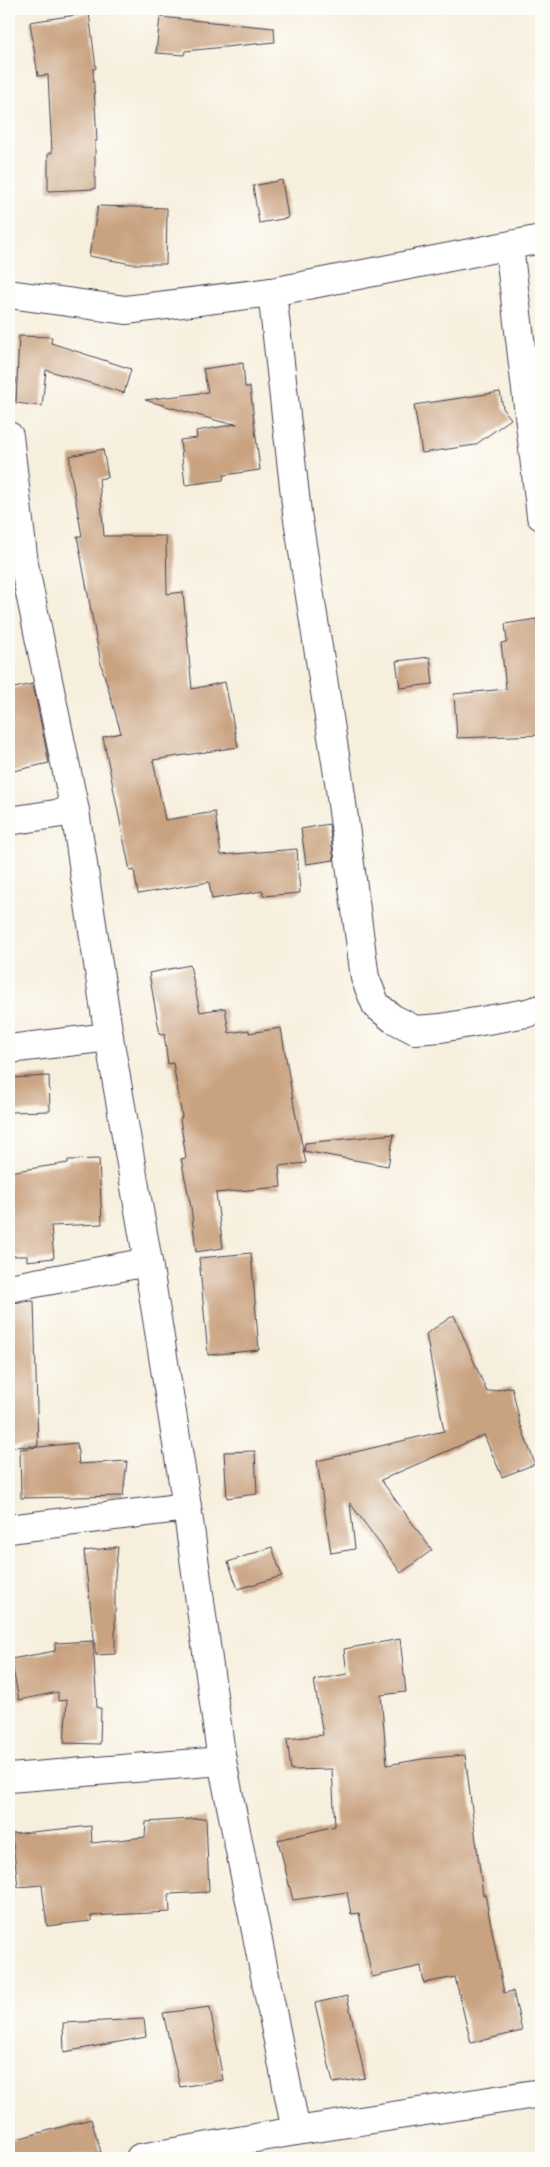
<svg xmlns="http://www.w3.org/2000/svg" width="550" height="2167" viewBox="0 0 550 2167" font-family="'Gentium Book Plus',serif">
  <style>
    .building { fill: #c9a280 }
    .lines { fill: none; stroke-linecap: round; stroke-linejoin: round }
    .minor-casing { stroke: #424153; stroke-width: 30 }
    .minor { stroke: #fff; stroke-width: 28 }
  </style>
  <rect width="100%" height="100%" fill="#fdfcf7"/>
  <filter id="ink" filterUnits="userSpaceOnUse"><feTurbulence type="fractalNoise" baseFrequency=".02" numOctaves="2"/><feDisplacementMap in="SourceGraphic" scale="10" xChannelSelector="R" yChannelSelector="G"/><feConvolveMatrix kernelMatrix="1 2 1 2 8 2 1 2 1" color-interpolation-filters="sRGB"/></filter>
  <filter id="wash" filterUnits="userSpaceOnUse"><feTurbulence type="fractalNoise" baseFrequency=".0096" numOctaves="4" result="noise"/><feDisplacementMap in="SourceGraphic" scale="20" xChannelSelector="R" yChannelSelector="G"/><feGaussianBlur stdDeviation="1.12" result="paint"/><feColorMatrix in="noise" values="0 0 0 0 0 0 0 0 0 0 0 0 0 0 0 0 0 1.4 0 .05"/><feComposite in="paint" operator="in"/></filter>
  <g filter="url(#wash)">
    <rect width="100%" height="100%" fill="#f7efdd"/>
    <g id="blocks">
      <!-- building -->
      <g class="building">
        <path d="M 89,13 L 96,68 L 93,69 L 97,141 L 95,141 L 95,189 L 48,191 L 48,153 L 52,153 L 48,75 L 38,76 L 30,22 Z"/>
        <path d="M 160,17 L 274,28 L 275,42 L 185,51 L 184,55 L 156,53 Z"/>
        <path d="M 282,180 L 288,218 L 259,223 L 253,186 Z"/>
        <path d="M 98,206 L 167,208 L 166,264 L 132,264 L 89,256 Z"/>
        <path d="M 19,336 L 52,337 L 51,343 L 131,369 L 124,393 L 46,370 L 42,406 L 16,403 Z"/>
        <path d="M 243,363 L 245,387 L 250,387 L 260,470 L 224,475 L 223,480 L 185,485 L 180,440 L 197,438 L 196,431 L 237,424 L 222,422 L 145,400 L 208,392 L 203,369 Z"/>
        <path d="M 500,392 L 503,408 L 511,419 L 475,445 L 422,453 L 414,405 Z"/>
        <path d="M 103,449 L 108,477 L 99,479 L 104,536 L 166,536 L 167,594 L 183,592 L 192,689 L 225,682 L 238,747 L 153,760 L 165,820 L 215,812 L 221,855 L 297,849 L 300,893 L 263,896 L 263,891 L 212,899 L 209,882 L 138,894 L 134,870 L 130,871 L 103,737 L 121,733 L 101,664 L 77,536 L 82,536 L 70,468 L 70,456 Z"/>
        <path d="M 536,619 L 541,664 L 541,735 L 457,738 L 454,694 L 506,689 L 501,643 L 507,642 L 505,624 Z"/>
        <path d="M 430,657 L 433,684 L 400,688 L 396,661 Z"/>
        <path d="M 33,684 L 49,763 L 9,772 L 9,689 Z"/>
        <path d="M 329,824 L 334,860 L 306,864 L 301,829 Z"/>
        <path d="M 190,965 L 200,1012 L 225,1008 L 229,1033 L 249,1030 L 249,1033 L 281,1028 L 295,1112 L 306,1163 L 279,1166 L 281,1187 L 216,1193 L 223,1248 L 196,1252 L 191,1207 L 181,1159 L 186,1158 L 180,1118 L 182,1117 L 173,1063 L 168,1064 L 164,1034 L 160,1035 L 149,973 Z"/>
        <path d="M 49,1076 L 50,1111 L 9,1112 L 9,1078 Z"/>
        <path d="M 394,1134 L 388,1166 L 304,1151 L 305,1143 Z"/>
        <path d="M 99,1159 L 102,1224 L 51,1226 L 54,1258 L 27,1261 L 27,1256 L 9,1256 L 9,1172 L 68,1163 L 68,1160 Z"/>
        <path d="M 251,1253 L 259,1350 L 208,1355 L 199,1258 Z"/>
        <path d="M 34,1301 L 38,1446 L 9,1447 L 9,1303 Z"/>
        <path d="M 454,1315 L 487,1392 L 512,1387 L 520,1423 L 535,1464 L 502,1477 L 484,1435 L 381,1480 L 432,1550 L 401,1573 L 350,1503 L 355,1549 L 331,1553 L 317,1461 L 444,1431 L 426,1334 Z"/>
        <path d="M 77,1443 L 79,1464 L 127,1461 L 123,1496 L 21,1498 L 20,1449 Z"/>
        <path d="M 255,1451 L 257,1494 L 227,1498 L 224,1452 Z"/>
        <path d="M 118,1547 L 115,1575 L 115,1654 L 96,1655 L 84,1551 Z"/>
        <path d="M 272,1547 L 282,1576 L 238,1589 L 228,1562 Z"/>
        <path d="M 400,1639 L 406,1692 L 381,1695 L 387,1765 L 422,1759 L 465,1755 L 483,1895 L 485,1894 L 504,1993 L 513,1991 L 522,2031 L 471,2043 L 455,1977 L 424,1983 L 421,1966 L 372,1977 L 359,1913 L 351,1914 L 347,1892 L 293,1900 L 278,1840 L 335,1826 L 332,1769 L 291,1770 L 287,1739 L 323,1735 L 314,1680 L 347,1674 L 344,1649 Z"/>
        <path d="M 93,1641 L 97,1708 L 101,1708 L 100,1744 L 64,1743 L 67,1700 L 58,1701 L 58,1692 L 19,1700 L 11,1659 L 55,1651 L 55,1643 Z"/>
        <path d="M 206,1818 L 209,1892 L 169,1894 L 170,1912 L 91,1916 L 91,1921 L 47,1926 L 42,1885 L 18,1887 L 12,1834 L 91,1826 L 92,1843 L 145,1837 L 146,1822 Z"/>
        <path d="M 347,1996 L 365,2078 L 333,2083 L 315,2003 Z"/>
        <path d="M 210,2007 L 223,2080 L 180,2087 L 163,2013 Z"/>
        <path d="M 144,2019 L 146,2037 L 64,2052 L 63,2023 Z"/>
        <path d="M 91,2119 L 101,2152 L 71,2158 L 9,2158 L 9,2141 Z"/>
      </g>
    </g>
  </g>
  <g filter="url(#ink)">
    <use href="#blocks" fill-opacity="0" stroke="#424153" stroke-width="1"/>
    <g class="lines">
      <!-- minor casing -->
      <g class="minor-casing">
        <g id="minor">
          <path d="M 509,246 L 541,516"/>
          <path d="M 272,292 L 297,513 L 339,781 L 365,978 L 376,1005 L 392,1018 L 415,1030 L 441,1028 L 527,1013 L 541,1009"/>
          <path d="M 9,294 L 126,310 L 272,292 L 541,239"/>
          <path d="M 9,436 L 24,564 L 75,811 L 109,1037 L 148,1262 L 187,1507 L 222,1761 L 296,2131"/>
          <path d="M 9,821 L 75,811"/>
          <path d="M 9,1049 L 109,1037"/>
          <path d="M 9,1288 L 148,1262"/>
          <path d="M 9,1529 L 187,1507"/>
          <path d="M 9,1778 L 222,1761"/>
          <path d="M 140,2158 L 296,2131 L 541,2093"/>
        </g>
      </g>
      <!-- minor -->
      <use href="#minor" class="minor"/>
    </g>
  </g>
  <!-- margin -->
  <rect width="550" height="2167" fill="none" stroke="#fdfcf7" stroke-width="30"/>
</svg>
